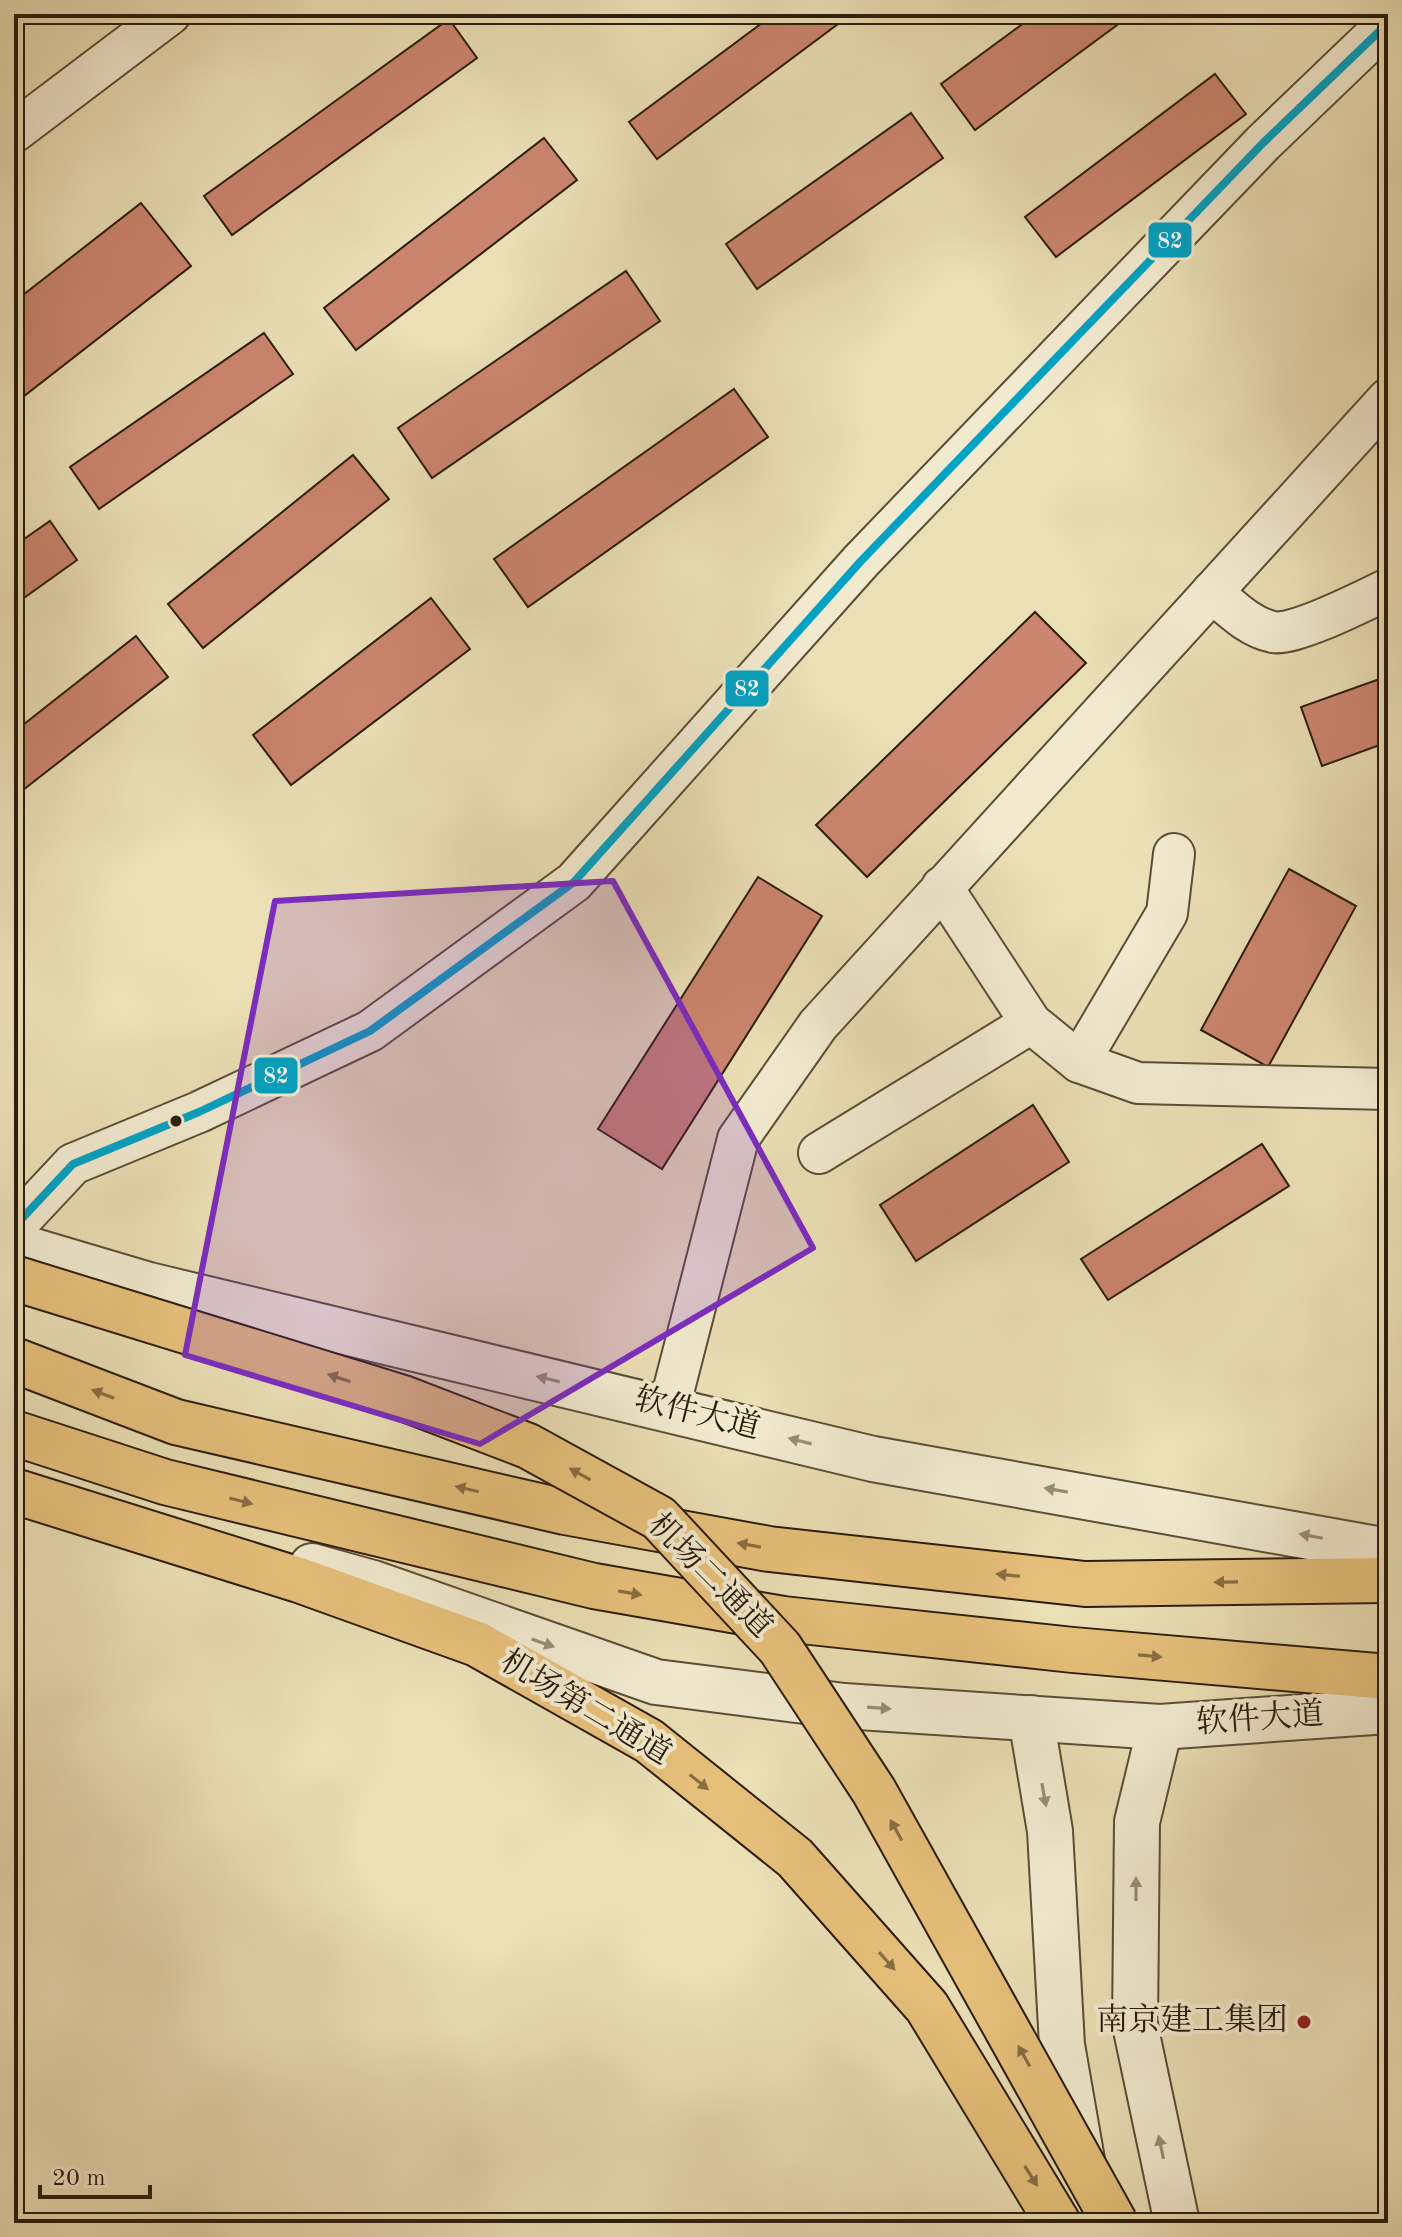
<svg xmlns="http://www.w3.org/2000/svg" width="1402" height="2237" viewBox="0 0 1402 2237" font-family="'Old Standard TT','Noto Serif SC',serif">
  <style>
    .building { fill: #cb856e; stroke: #2b1c0a; stroke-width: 2 }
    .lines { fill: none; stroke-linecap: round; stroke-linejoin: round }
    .minor-casing { stroke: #5b4d35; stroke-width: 44 }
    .tertiary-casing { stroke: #5b4d35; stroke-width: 48 }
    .primary-casing { stroke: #2b1c0a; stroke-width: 48 }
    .trunk-casing { stroke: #2b1c0a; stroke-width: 48 }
    .minor { stroke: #f2eacf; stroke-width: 40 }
    .tertiary { stroke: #f2eacf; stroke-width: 44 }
    .primary { stroke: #e6c07a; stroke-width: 44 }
    .trunk { stroke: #e6c07a; stroke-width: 44 }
    .trunk-bridge-casing { stroke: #2b1c0a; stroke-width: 48; stroke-linecap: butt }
    .trunk-bridge { stroke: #e6c07a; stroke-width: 44 }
    .bus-1-casing { stroke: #f2eacf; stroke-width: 14 }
    .bus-1 { stroke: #02a2c4; stroke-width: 8 }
    .oneway { fill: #886e42 }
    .oneway2 { fill: #988d76 }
    .marked { fill: #7b2cbf; fill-opacity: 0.2; stroke: #7b2cbf; stroke-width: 6; stroke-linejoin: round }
    .bus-dot { fill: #2b1c0a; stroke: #f2eacf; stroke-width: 3 }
    .poi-dot { fill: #8f2418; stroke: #f2eacf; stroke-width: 3 }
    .labels { text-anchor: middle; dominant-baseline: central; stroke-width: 8; stroke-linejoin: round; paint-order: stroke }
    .street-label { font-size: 32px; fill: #2b1c0a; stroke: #f2eacf }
    .poi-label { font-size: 32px; fill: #2b1c0a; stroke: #f2eacf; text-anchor: end }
    .line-badge { stroke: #f2eacf; stroke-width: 3 }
    .badge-label { font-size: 22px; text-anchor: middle; font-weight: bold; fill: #fff }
  </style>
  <rect width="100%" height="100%" fill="#ebdfb5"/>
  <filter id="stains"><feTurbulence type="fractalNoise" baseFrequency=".0025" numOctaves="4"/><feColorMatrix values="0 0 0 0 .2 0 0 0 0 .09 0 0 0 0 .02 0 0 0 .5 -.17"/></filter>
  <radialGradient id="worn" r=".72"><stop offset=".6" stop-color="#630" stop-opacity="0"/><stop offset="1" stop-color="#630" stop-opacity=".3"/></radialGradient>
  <!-- building -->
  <g class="building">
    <path d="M 774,14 L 837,14 L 842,21 L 657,159 L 629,122 Z"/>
    <path d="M 1036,14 L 1132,14 L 975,130 L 941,84 Z"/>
    <path d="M 449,19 L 477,58 L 232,235 L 204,196 Z"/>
    <path d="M 1215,74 L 1246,114 L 1056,257 L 1025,217 Z"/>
    <path d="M 911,113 L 943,158 L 757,289 L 726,244 Z"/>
    <path d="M 544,138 L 577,180 L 356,350 L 324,308 Z"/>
    <path d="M 141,203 L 191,266 L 19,400 L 14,393 L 14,302 Z"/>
    <path d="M 626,271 L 660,321 L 432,478 L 398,428 Z"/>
    <path d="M 264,333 L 293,374 L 99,509 L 70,467 Z"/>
    <path d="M 734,389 L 768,437 L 528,607 L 494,559 Z"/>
    <path d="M 353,455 L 389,499 L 203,648 L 168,604 Z"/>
    <path d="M 50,521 L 77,560 L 14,605 L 14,546 Z"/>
    <path d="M 431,598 L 470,649 L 291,785 L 253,735 Z"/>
    <path d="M 1035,612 L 1086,663 L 867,877 L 816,825 Z"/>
    <path d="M 136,636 L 168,677 L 14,797 L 14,732 Z"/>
    <path d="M 1388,676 L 1388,742 L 1322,766 L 1301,707 Z"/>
    <path d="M 1289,869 L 1356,906 L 1268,1067 L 1201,1030 Z"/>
    <path d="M 758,877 L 822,916 L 662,1169 L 598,1129 Z"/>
    <path d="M 1033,1105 L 1069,1162 L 916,1261 L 880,1205 Z"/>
    <path d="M 1262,1144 L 1289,1186 L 1108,1300 L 1081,1259 Z"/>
  </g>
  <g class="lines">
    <!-- minor casing -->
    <g class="minor-casing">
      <g id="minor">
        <path d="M 14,132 L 170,14"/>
        <path d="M 1212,592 C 1231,608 1249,627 1273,632 C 1293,637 1367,599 1388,589"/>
        <path d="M 942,887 L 1031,1023 L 1079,1062 L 1138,1083 L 1388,1089"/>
        <path d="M 1079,1062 L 1167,913 L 1174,854"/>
        <path d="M 819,1153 L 1031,1023"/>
        <path d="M 14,1227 L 73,1164 L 199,1112 L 370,1031 L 574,882 L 861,561 L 1263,143 L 1388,23"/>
        <path d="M 669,1408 L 738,1139 L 818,1025 L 1388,399"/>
      </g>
    </g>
    <!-- tertiary casing -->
    <g class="tertiary-casing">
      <g id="tertiary">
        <path d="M 14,1245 L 149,1285 L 873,1459 L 1388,1551"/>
        <path d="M 312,1566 L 373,1583 L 656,1682 L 844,1706 L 1160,1727 L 1388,1711"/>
        <path d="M 1031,1718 L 1050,1831 L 1062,2045 L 1082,2160"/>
        <path d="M 1160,1727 L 1137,1822 L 1135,2025 L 1177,2223"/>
      </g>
    </g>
    <!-- primary casing -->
    <g class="primary-casing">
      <g id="primary">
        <path d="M 14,1360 L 176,1422 L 565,1512 L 769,1549 L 1085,1584 L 1388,1580"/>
        <path d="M 14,1433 L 165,1482 L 594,1586 L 783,1619 L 1073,1650 L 1388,1677"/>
      </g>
    </g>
    <!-- trunk casing -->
    <g class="trunk-casing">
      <path id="trunk" d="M 14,1491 L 299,1580 L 477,1644 L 649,1741 L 795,1858 L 927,2007 L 1058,2223"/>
    </g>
    <!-- minor -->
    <use href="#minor" class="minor"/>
    <!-- tertiary -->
    <use href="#tertiary" class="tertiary"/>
    <!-- primary -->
    <use href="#primary" class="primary"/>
    <!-- trunk -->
    <use href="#trunk" class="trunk"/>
    <!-- trunk-bridge casing -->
    <g class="trunk-bridge-casing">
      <path id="trunk-bridge" d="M 14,1278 L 403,1398 L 528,1446 L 659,1518 L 780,1648 L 874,1791 L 1115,2223"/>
    </g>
    <!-- trunk-bridge -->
    <use href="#trunk-bridge" class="trunk-bridge"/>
    <!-- bus-1 casing -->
    <g class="bus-1-casing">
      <path id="bus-1" d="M 14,1227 L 73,1164 L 199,1112 L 370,1031 L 574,882 L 861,561 L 1263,143 L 1388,23"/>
    </g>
    <!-- bus-1 -->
    <use href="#bus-1" class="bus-1"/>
  </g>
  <!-- one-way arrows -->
  <defs><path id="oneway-solid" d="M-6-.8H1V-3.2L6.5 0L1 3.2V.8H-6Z" transform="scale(2)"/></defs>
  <g class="oneway">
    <use href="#oneway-solid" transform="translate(339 1378) rotate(-162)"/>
    <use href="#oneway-solid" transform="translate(103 1394) rotate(-159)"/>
    <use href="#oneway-solid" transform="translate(580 1474) rotate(-151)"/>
    <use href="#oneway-solid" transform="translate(467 1489) rotate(-167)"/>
    <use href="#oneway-solid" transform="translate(241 1501) rotate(14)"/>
    <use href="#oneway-solid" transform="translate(749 1545) rotate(-170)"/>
    <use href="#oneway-solid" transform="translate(1008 1575) rotate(-174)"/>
    <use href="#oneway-solid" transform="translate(1226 1582) rotate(179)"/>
    <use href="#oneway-solid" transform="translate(630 1593) rotate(10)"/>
    <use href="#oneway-solid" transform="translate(1150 1656) rotate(5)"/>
    <use href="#oneway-solid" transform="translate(699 1782) rotate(39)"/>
    <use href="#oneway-solid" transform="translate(896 1830) rotate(-119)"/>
    <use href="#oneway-solid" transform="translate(887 1961) rotate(48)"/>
    <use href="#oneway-solid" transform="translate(1024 2056) rotate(-119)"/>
    <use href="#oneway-solid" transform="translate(1031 2176) rotate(58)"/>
  </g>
  <g class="oneway2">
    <use href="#oneway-solid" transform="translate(548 1379) rotate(-167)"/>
    <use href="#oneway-solid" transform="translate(800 1441) rotate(-166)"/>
    <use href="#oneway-solid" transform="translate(1056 1490) rotate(-170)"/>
    <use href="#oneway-solid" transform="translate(1311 1536) rotate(-169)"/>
    <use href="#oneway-solid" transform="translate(543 1643) rotate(19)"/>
    <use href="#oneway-solid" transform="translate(879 1708) rotate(4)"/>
    <use href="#oneway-solid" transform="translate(1044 1795) rotate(80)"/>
    <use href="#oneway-solid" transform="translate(1136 1889) rotate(-90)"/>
    <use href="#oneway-solid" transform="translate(1161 2147) rotate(-102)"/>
  </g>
  <!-- marked area -->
  <path class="marked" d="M 613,881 L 813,1248 L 480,1444 L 185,1355 L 275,901 Z"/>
  <!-- markers -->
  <circle class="bus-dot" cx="176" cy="1121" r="7"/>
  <circle class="poi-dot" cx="1304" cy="2022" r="8"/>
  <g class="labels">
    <!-- street labels -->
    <g class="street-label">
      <text transform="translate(697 1415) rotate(14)">软件大道</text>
      <text transform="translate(709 1577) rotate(45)">机场二通道</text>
      <text transform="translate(585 1709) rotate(31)">机场第二通道</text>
      <text transform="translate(1260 1720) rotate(-4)">软件大道</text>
    </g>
    <!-- poi labels -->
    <g class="poi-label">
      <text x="1288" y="2022">南京建工集团</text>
    </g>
  </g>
  <g class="line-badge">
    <rect x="1147" y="221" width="46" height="38" rx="8" fill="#02a2c4"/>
    <rect x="724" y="669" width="46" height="39" rx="8" fill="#02a2c4"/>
    <rect x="253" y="1056" width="46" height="39" rx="8" fill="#02a2c4"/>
  </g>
  <g class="badge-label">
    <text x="1170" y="248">82</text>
    <text x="747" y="696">82</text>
    <text x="276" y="1083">82</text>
  </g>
  <!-- margin -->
  <rect width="1402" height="2237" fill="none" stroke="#ebdfb5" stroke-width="48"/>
  <rect x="16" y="16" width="1370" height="2205" fill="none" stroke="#2b1c0a" stroke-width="4"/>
  <rect x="24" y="24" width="1354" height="2189" fill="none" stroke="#2b1c0a" stroke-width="2"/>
  <!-- scale -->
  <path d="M40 2185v12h110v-12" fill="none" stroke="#2b1c0a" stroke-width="4"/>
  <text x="52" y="2185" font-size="24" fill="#2b1c0a" stroke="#f2eacf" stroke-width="6" paint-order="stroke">20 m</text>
  <rect width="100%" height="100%" filter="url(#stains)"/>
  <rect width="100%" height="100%" fill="url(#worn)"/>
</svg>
